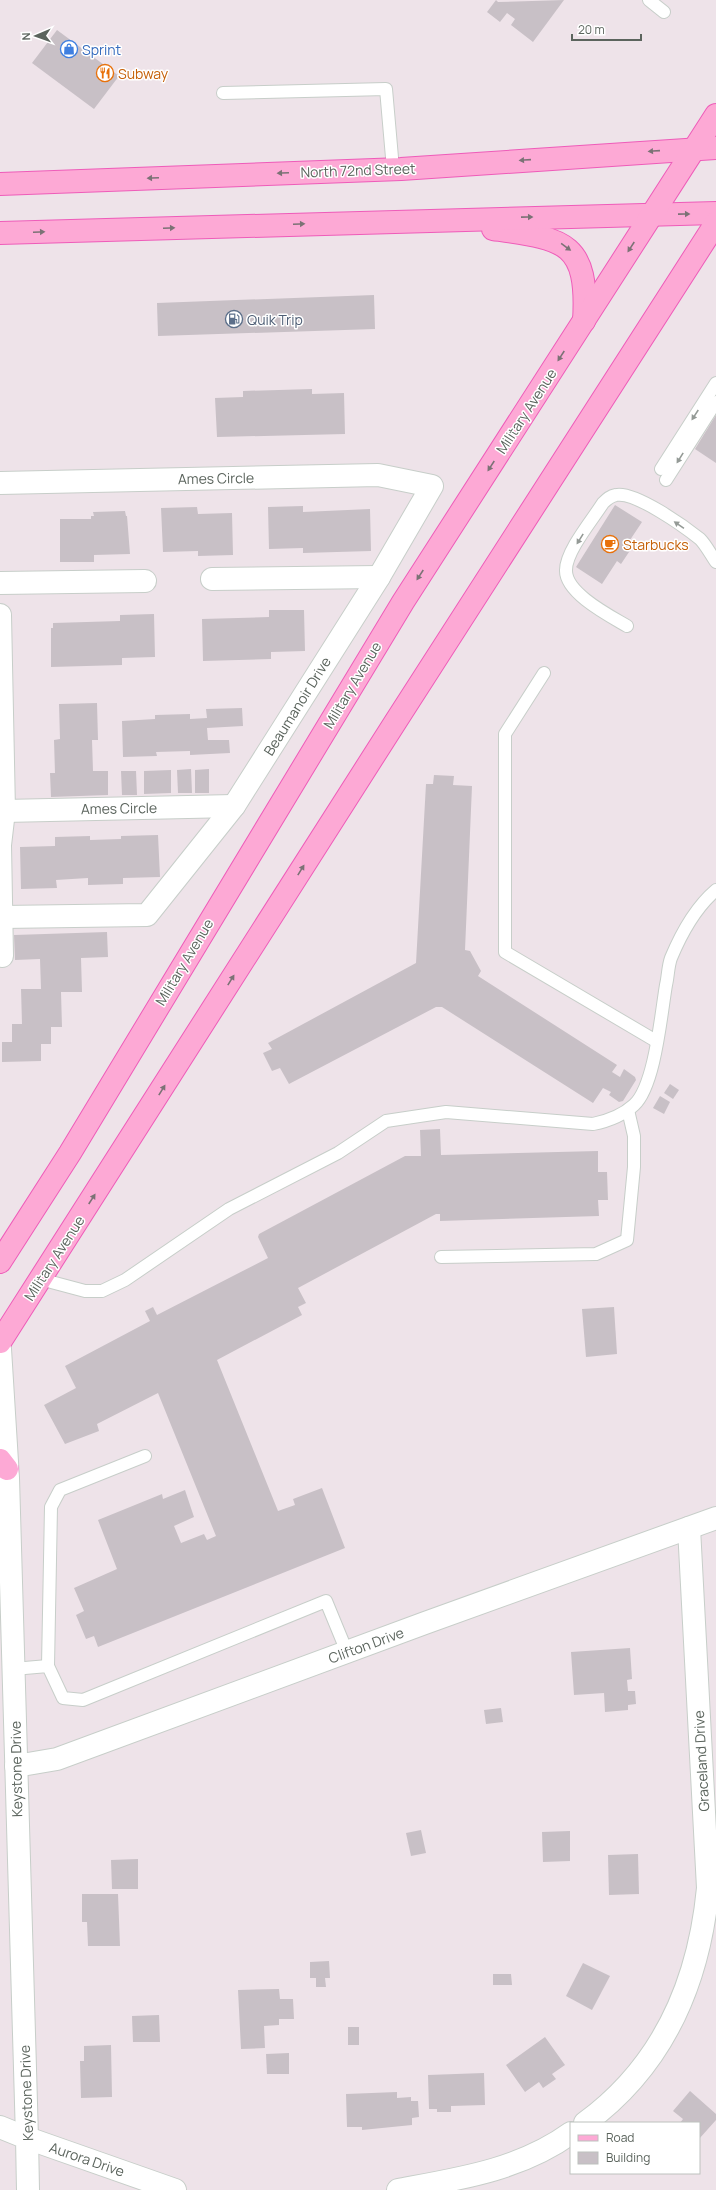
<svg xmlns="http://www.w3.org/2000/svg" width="716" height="2190" viewBox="0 0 716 2190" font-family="Manrope,sans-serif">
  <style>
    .building { fill: #c8c0c6 }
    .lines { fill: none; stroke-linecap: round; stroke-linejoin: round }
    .service-casing { stroke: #c7cec9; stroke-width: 14 }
    .minor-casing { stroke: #c7cec9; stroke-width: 24 }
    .tertiary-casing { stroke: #c7cec9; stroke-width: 24 }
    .primary-casing { stroke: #ee5cb9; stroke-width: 24 }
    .service { stroke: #fff; stroke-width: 12 }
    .minor { stroke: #fff; stroke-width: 22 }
    .tertiary { stroke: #fff; stroke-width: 22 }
    .primary { stroke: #fda9d5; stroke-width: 22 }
    .oneway { fill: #7b7275 }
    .oneway2 { fill: #949a96 }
    .labels { text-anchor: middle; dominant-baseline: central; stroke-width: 3; stroke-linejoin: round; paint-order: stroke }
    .shop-label { font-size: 14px; fill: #366cbe; stroke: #fff; text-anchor: start }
    .food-label { font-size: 14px; fill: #c56008; stroke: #fff; text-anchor: start }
    .street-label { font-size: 14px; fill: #5b645d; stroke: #fff }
    .service-label { font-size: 14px; fill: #4e5e75; stroke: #fff; text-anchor: start }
  </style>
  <rect width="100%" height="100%" fill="#eee3e9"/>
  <!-- building -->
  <g class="building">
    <path d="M 496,0 L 498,2 L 564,0 L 533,42 L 511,25 L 515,19 L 507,13 L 500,22 L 487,12 Z"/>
    <path d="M 57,30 L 119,76 L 94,109 L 32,63 Z"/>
    <path d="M 374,295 L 375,329 L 158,336 L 157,303 Z"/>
    <path d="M 312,389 L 312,394 L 344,393 L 345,434 L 217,437 L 215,398 L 243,397 L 243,391 Z"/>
    <path d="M 716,415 L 716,463 L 695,449 Z"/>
    <path d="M 615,505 L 642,522 L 628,543 L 633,546 L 621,564 L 617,561 L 602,584 L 576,567 Z"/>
    <path d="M 303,506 L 303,512 L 370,509 L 371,551 L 303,553 L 303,548 L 269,549 L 268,507 Z"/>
    <path d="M 197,507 L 198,514 L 232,513 L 233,555 L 198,556 L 198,551 L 163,552 L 161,508 Z"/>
    <path d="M 125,511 L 126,516 L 127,516 L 130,554 L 94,555 L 94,562 L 60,562 L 60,519 L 91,519 L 91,516 L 94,516 L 93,512 Z"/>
    <path d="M 269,610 L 304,610 L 305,651 L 271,652 L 271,659 L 203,661 L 202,619 L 269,617 Z"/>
    <path d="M 154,614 L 155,657 L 122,658 L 122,665 L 51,667 L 51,628 L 53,628 L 53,623 L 120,621 L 120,615 Z"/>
    <path d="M 97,703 L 98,740 L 92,740 L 93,771 L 108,771 L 108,795 L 51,797 L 50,773 L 55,773 L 54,740 L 60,739 L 59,704 Z"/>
    <path d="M 242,708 L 243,726 L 207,728 L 208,740 L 229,740 L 230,753 L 190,755 L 190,751 L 156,752 L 157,756 L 123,757 L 122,721 L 155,719 L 155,715 L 190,714 L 190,719 L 207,718 L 206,709 Z"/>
    <path d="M 191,769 L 192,793 L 178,793 L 177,770 Z"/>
    <path d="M 209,769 L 209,793 L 195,793 L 195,770 Z"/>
    <path d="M 171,770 L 171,793 L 144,794 L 144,771 Z"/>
    <path d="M 121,771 L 136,771 L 137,795 L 122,795 Z"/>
    <path d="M 434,775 L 454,776 L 453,785 L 472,786 L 465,950 L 470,951 L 481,971 L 478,976 L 617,1065 L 612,1072 L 620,1077 L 624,1069 L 635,1077 L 636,1080 L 623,1101 L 619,1102 L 609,1095 L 611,1092 L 603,1088 L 593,1103 L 442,1007 L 436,1007 L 289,1084 L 280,1068 L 272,1071 L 263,1053 L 272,1049 L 268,1043 L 416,963 L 426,784 L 433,784 Z"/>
    <path d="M 158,835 L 160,877 L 123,878 L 123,884 L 88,885 L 88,878 L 56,880 L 57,888 L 21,889 L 20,847 L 55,846 L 55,837 L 90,836 L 90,840 L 121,839 L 121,836 Z"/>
    <path d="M 107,932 L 108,957 L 81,958 L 82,992 L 61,992 L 62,1027 L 51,1027 L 51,1044 L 41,1044 L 41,1061 L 2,1062 L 2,1042 L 12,1042 L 12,1024 L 22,1024 L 21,989 L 41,989 L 40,959 L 15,960 L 14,935 Z"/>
    <path d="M 670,1084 L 679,1090 L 673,1099 L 664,1093 Z"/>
    <path d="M 660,1096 L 670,1102 L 664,1114 L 653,1108 Z"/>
    <path d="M 440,1129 L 441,1155 L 598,1151 L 598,1172 L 607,1172 L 608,1200 L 598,1200 L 599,1216 L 440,1221 L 440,1214 L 436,1214 L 298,1288 L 306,1303 L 298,1307 L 302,1315 L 217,1360 L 278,1511 L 295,1505 L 293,1499 L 322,1488 L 345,1548 L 98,1647 L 94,1636 L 86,1639 L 76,1615 L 84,1611 L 74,1588 L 117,1569 L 98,1520 L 162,1494 L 163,1499 L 185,1490 L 194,1517 L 174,1526 L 181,1543 L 204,1534 L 207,1540 L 216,1536 L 158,1393 L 97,1424 L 99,1431 L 65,1444 L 44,1405 L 76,1388 L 65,1366 L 150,1321 L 145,1311 L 153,1307 L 157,1315 L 268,1258 L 258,1237 L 259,1234 L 405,1156 L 421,1156 L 420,1130 Z"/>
    <path d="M 614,1307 L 617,1354 L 586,1357 L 582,1309 Z"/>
    <path d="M 630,1648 L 632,1679 L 627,1680 L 628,1691 L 635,1691 L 636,1704 L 628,1705 L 628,1710 L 605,1712 L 604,1693 L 574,1695 L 571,1652 Z"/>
    <path d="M 501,1708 L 503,1722 L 486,1724 L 484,1710 Z"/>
    <path d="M 421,1830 L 426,1853 L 411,1856 L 406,1833 Z"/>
    <path d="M 570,1831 L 570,1861 L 543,1862 L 542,1832 Z"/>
    <path d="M 638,1854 L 639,1894 L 609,1895 L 608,1855 Z"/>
    <path d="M 138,1859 L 138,1889 L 112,1889 L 111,1860 Z"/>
    <path d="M 82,1894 L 118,1894 L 120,1946 L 88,1946 L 87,1922 L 82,1922 Z"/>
    <path d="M 329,1961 L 330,1978 L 325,1978 L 326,1987 L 316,1987 L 316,1978 L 310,1978 L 310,1962 Z"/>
    <path d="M 583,1963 L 610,1976 L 592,2010 L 566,1996 Z"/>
    <path d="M 493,1974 L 511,1974 L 512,1985 L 493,1985 Z"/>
    <path d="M 279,1989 L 280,1999 L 293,1999 L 294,2019 L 279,2019 L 279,2025 L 264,2026 L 265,2048 L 241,2049 L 238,1990 Z"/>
    <path d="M 159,2015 L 160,2042 L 133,2042 L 132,2016 Z"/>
    <rect x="348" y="2027" width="11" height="18"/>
    <path d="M 545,2037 L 565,2065 L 552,2074 L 556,2079 L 543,2088 L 539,2082 L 525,2092 L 506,2065 Z"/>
    <path d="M 111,2045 L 112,2097 L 81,2098 L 80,2061 L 84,2061 L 84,2046 Z"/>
    <path d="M 289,2053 L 289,2074 L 267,2074 L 266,2054 Z"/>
    <path d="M 484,2073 L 485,2105 L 451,2106 L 451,2112 L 437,2112 L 437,2109 L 429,2109 L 428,2075 Z"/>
    <path d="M 690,2091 L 716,2114 L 716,2120 L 699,2139 L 699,2123 L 680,2123 L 683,2119 L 673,2111 Z"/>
    <path d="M 397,2092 L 397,2098 L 411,2097 L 411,2101 L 418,2101 L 419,2117 L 412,2118 L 412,2125 L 362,2130 L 362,2127 L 347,2127 L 346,2094 Z"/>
  </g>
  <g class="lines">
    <!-- service casing -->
    <g class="service-casing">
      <g id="service">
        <path d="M 649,0 L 664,12"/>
        <path d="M 223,93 L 386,89 L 393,169"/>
        <path d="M 661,469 L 716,383"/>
        <path d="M 666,480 L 716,402"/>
        <path d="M 627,626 C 610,616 565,593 566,570 C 566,551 593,519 603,503 C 607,499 610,496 616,495 C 635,491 685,527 700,539 C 706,545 711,555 716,562"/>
        <path d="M 544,673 L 505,734 L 505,952 L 656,1041"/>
        <path d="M 441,1257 L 596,1254 L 627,1240 L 634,1167 L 634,1136 L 628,1110"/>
        <path d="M 40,1279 L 85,1291 L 102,1291 L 125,1280 L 229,1209 L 338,1153 L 386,1121 L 446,1112 L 593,1124 C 608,1121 622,1116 634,1105 C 655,1086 661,1014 666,985 C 668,977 668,966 671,958 C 681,934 696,907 716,890"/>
        <path d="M 48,1666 L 51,1507 L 60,1490 L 145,1456"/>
        <path d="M 13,1669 L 48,1666 L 63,1698 L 83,1700 L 326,1601 L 347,1652"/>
      </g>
    </g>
    <!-- minor casing -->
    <g class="minor-casing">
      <g id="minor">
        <path d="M 0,483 L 378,475 L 432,486 L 379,577 L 234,806 L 147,915 L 2,917"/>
        <path d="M 212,579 L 379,577"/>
        <path d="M 0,583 L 145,581"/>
        <path d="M 0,615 L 4,811 L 0,845 L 2,956"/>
        <path d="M 4,811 L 234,806"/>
        <path d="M 0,1349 L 8,1478 L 27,2138 L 175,2190"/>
        <path d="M 16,1766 L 57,1759 L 425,1623 L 716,1518"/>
        <path d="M 585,2123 C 663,2066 699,1982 708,1888 L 689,1528"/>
        <path d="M 398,2190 C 458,2179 520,2170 571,2133"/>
      </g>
    </g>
    <!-- tertiary casing -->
    <g class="tertiary-casing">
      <path id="tertiary" d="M 0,2127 L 27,2138 L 28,2190"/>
    </g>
    <!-- primary casing -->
    <g class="primary-casing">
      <g id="primary">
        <path d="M 0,184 L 401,169 L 716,148"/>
        <path d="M 493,229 C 563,239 589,240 584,321"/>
        <path d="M 0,233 L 716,213"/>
        <path d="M 0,1262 L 70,1153 L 403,602 L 716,115"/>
        <path d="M 0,1342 L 396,721 L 716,223"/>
        <path d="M 0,1460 L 7,1469"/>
      </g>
    </g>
    <!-- service -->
    <use href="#service" class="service"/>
    <!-- minor -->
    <use href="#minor" class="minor"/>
    <!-- tertiary -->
    <use href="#tertiary" class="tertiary"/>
    <!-- primary -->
    <use href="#primary" class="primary"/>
  </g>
  <!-- one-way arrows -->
  <defs><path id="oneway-solid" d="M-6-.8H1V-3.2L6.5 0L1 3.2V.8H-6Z"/></defs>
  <g class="oneway">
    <use href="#oneway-solid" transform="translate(654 151) rotate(176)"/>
    <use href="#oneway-solid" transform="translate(525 160) rotate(176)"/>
    <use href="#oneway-solid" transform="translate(283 173) rotate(178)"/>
    <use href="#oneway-solid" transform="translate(153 178) rotate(178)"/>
    <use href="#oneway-solid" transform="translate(684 214) rotate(-1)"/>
    <use href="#oneway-solid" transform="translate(527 217) rotate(-1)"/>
    <use href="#oneway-solid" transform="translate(299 224) rotate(-2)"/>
    <use href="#oneway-solid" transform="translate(169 228) rotate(-2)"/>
    <use href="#oneway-solid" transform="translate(39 232) rotate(-2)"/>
    <use href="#oneway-solid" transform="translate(566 247) rotate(36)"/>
    <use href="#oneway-solid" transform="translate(631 247) rotate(123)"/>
    <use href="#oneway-solid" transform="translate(561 356) rotate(123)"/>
    <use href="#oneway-solid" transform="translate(491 466) rotate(123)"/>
    <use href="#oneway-solid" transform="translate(420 575) rotate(123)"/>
    <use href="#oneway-solid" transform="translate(301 870) rotate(-58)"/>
    <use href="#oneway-solid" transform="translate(231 980) rotate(-58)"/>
    <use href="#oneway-solid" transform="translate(162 1090) rotate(-58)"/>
    <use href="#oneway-solid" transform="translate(92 1199) rotate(-57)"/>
  </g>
  <g class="oneway2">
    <use href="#oneway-solid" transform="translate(695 415) rotate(123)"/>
    <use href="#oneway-solid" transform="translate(680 458) rotate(122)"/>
    <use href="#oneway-solid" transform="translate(679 525) rotate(-146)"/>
    <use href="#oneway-solid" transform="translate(580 539) rotate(122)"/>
  </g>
  <!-- icons -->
  <defs>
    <g id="shop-ring" transform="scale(0.9)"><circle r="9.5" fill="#fff" stroke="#3f7fe0" stroke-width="1.5"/><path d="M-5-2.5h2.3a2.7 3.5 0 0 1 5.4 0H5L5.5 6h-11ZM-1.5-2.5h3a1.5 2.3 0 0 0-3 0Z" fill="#3f7fe0"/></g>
    <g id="restaurant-ring" transform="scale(0.9)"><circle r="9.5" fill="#fff" stroke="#e8710a" stroke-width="1.5"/><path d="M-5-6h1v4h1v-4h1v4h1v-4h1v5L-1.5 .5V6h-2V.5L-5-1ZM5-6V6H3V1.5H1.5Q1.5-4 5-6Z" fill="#e8710a"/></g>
    <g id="fuel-ring" transform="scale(0.9)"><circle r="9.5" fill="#fff" stroke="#5c6f8a" stroke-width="1.5"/><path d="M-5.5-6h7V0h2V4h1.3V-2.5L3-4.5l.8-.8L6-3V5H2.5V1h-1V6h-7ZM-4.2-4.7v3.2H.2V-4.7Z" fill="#5c6f8a"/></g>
    <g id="cafe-ring" transform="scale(0.9)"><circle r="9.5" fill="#fff" stroke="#e8710a" stroke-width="1.5"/><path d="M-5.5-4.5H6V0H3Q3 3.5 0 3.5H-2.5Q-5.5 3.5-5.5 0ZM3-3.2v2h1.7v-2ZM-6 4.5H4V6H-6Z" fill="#e8710a"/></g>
  </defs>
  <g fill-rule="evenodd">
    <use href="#shop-ring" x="69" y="49"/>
    <use href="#restaurant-ring" x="105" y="73"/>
    <use href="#fuel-ring" x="234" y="319"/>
    <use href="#cafe-ring" x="610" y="544"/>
  </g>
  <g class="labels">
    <!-- shop labels -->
    <g class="shop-label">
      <text x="82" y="49">Sprint</text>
    </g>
    <!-- food labels -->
    <g class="food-label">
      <text x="118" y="73">Subway</text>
      <text x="623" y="544">Starbucks</text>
    </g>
    <!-- street labels -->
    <g class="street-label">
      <text transform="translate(358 170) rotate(-2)">North 72nd Street</text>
      <text transform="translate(526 411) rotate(-57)">Military Avenue</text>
      <text transform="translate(216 478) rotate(-1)">Ames Circle</text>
      <text transform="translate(352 685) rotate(-59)">Military Avenue</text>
      <text transform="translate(297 706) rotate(-58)">Beaumanoir Drive</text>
      <text transform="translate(119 808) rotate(-1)">Ames Circle</text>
      <text transform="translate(184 962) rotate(-59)">Military Avenue</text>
      <text transform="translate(54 1258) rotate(-57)">Military Avenue</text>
      <text transform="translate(366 1645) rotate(-20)">Clifton Drive</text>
      <text transform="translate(701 1761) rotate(-93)">Graceland Drive</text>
      <text transform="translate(16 1769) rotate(-91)">Keystone Drive</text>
      <text transform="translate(26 2093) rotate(-92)">Keystone Drive</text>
      <text transform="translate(87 2159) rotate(19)">Aurora Drive</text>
    </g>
    <!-- service labels -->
    <g class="service-label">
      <text x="247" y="319">Quik Trip</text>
    </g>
  </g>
  <!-- legend -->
  <rect x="570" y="2122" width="130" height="52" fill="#ffffff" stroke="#bdc1be"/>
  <rect x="578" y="2135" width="20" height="6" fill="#fda9d5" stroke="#bdc1be"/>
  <text x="606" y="2142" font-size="12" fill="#5b645d">Road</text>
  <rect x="578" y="2152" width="20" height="12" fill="#c8c0c6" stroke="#bdc1be"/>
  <text x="606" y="2162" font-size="12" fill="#5b645d">Building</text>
  <!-- north arrow -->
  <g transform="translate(36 36) rotate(268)" stroke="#ffffff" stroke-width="3" paint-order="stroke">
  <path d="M0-3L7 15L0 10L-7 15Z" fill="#5b645d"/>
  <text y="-6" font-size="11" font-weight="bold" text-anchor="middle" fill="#5b645d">N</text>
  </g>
  <!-- scale -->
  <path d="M572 34v6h69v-6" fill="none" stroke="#5b645d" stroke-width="2"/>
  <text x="578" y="34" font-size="12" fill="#5b645d" stroke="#ffffff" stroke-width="3" paint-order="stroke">20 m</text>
</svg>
